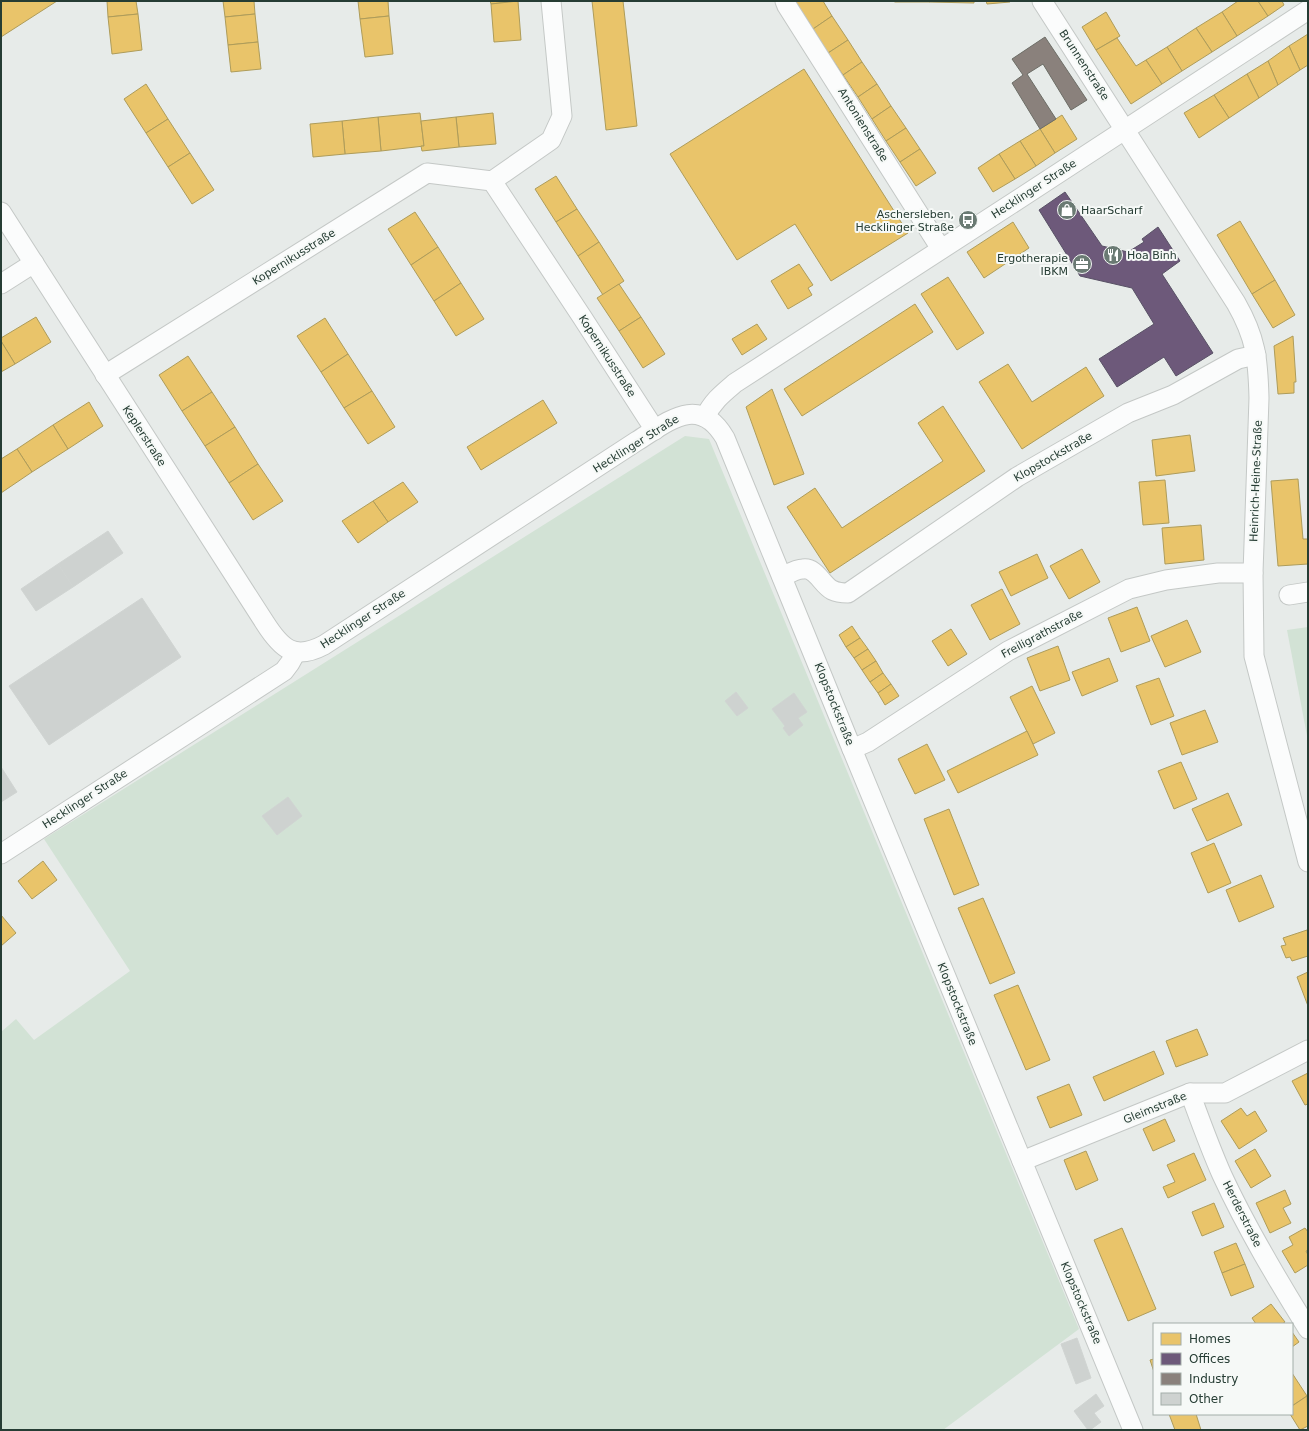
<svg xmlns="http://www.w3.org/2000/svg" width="1309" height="1431" viewBox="0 0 1309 1431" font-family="'DejaVu Sans',sans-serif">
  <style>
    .green { fill: #d2e2d5 }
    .homes { fill: #e9c46a; stroke: #ae9c5a }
    .offices { fill: #6d597a; stroke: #585165 }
    .industry { fill: #8a817c; stroke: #6c6d66 }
    .building { fill: #ced2d0; stroke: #d0d4d2 }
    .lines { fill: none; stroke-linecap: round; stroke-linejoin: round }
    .minor-casing { stroke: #c4c8c6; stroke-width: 21 }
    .minor { stroke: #fbfcfc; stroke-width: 19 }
    .labels { text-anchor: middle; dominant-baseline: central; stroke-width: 4; stroke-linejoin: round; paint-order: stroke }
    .street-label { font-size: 11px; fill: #263d34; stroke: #f6f9f7 }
    .poi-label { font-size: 11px; fill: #263d34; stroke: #f6f9f7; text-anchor: start }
  </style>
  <rect width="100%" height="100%" fill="#e7ebe9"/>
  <!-- green -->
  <g class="green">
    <path d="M 685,436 L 709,439 L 1079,1329 L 943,1430 L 1,1430 L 1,1032 L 16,1019 L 34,1040 L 130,971 L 44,839 Z"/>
    <path d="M 1308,627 L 1308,741 L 1287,630 Z"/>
  </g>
  <!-- homes -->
  <g class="homes">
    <path d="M 1,1 L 57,1 L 1,37 Z"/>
    <path d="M 107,1 L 136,1 L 138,14 L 108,17 Z"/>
    <path d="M 223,1 L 254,1 L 255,14 L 225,17 Z"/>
    <path d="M 358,1 L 388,1 L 389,16 L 360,19 Z"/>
    <path d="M 490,1 L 518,1 L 491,4 Z"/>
    <path d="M 518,1 L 521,40 L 494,42 L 491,4 Z"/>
    <path d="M 592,1 L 623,1 L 637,126 L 606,130 Z"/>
    <path d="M 795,1 L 829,1 L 823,1 L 832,16 L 813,29 Z"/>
    <rect x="895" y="1" width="34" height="1"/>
    <path d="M 929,1 L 974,1 L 974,3 L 929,2 Z"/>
    <path d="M 986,1 L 1010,1 L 1010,2 L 987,4 Z"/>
    <path d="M 1238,1 L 1258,1 L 1268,16 L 1237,36 L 1222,12 Z"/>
    <path d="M 1258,1 L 1282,1 L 1284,5 L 1268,16 Z"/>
    <path d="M 1106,12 L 1120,36 L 1096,50 L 1082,27 Z"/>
    <path d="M 1222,12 L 1237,36 L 1212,52 L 1196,28 Z"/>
    <path d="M 138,14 L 142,50 L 112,54 L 108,17 Z"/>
    <path d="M 255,14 L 258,42 L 228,45 L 225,17 Z"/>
    <path d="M 389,16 L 393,54 L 365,57 L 360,19 Z"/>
    <path d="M 832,16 L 848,40 L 828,53 L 813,29 Z"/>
    <path d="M 1196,28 L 1212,52 L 1182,71 L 1167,47 Z"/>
    <path d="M 1308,34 L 1308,65 L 1300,70 L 1289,46 Z"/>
    <path d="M 1117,38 L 1136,66 L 1146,60 L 1162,84 L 1131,104 L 1096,50 Z"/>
    <path d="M 848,40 L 862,62 L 843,75 L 828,53 Z"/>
    <path d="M 258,42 L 261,69 L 231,72 L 228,45 Z"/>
    <path d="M 1289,46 L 1300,70 L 1278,85 L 1268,61 Z"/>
    <path d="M 1167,47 L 1182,71 L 1162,84 L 1146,60 Z"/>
    <path d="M 1268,61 L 1278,85 L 1259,98 L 1247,74 Z"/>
    <path d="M 862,62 L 877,84 L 858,97 L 843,75 Z"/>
    <path d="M 804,69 L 908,233 L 831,281 L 795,224 L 737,260 L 670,154 Z"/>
    <path d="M 1247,74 L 1259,98 L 1229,118 L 1214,95 Z"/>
    <path d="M 146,84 L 168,119 L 146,133 L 124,99 Z"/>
    <path d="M 877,84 L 891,106 L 872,119 L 858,97 Z"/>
    <path d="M 1214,95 L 1229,118 L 1199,138 L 1184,113 Z"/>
    <path d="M 891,106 L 906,128 L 886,141 L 872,119 Z"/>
    <path d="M 420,113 L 424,146 L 381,151 L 378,117 Z"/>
    <path d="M 493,113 L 496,144 L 459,147 L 456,117 Z"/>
    <path d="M 1062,115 L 1077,139 L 1055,153 L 1040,129 Z"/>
    <path d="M 378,117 L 381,151 L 345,154 L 342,121 Z"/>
    <path d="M 456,117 L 459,147 L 422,151 L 421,146 L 424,146 L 421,121 Z"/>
    <path d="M 168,119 L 190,153 L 168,167 L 146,133 Z"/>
    <path d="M 342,121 L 345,154 L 313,157 L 310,124 Z"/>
    <path d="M 906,128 L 920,149 L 900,162 L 886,141 Z"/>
    <path d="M 1040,129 L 1055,153 L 1036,166 L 1020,141 Z"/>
    <path d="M 1020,141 L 1036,166 L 1015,179 L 999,154 Z"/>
    <path d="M 920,149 L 936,173 L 916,186 L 900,162 Z"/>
    <path d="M 190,153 L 214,190 L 192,204 L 168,167 Z"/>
    <path d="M 999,154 L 1015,179 L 993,192 L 978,168 Z"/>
    <path d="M 556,176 L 577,209 L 556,222 L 535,189 Z"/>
    <path d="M 577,209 L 599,242 L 578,256 L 556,222 Z"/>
    <path d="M 415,212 L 438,247 L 411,265 L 388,229 Z"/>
    <path d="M 1240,221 L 1275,280 L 1252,294 L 1217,235 Z"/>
    <path d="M 1013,222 L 1029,248 L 984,278 L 967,252 Z"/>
    <path d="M 599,242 L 624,281 L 603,295 L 578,256 Z"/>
    <path d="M 438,247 L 461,283 L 434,301 L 411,265 Z"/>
    <path d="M 799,264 L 813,285 L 808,288 L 812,295 L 788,309 L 771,281 Z"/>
    <path d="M 948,277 L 984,333 L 957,350 L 921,294 Z"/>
    <path d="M 1275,280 L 1295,315 L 1273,328 L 1252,294 Z"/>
    <path d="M 461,283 L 484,319 L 456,336 L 434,301 Z"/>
    <path d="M 619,284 L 641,317 L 619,331 L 597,298 Z"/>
    <path d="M 915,304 L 933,332 L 802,416 L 784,389 Z"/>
    <path d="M 36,317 L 51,342 L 15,364 L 1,341 L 1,338 Z"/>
    <path d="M 641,317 L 665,354 L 643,368 L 619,331 Z"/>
    <path d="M 325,318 L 348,354 L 321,372 L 297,336 Z"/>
    <path d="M 757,324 L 767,339 L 742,355 L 732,339 Z"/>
    <path d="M 1293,336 L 1296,382 L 1294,382 L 1294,393 L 1278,394 L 1274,346 Z"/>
    <path d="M 1,341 L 15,364 L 1,372 Z"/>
    <path d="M 348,354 L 372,391 L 344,408 L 321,372 Z"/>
    <path d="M 188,356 L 212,392 L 182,411 L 159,375 Z"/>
    <path d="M 1008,364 L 1032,402 L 1086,367 L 1104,396 L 1022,449 L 979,382 Z"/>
    <path d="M 772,389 L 804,474 L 774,485 L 746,407 Z"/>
    <path d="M 372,391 L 395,427 L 368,444 L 344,408 Z"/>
    <path d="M 212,392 L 235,427 L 205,446 L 182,411 Z"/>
    <path d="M 543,400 L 557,423 L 481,470 L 467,447 Z"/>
    <path d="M 89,402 L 103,426 L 68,449 L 53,425 Z"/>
    <path d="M 943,406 L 985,471 L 830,573 L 787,507 L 815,488 L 842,528 L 943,461 L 918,423 Z"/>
    <path d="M 53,425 L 68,449 L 32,472 L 17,449 Z"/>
    <path d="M 235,427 L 258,464 L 229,483 L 205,446 Z"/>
    <path d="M 1190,435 L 1195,471 L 1156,476 L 1152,440 Z"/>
    <path d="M 17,449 L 32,472 L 1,493 L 1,459 Z"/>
    <path d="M 258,464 L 283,501 L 253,520 L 229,483 Z"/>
    <path d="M 1298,479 L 1303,539 L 1308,539 L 1308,564 L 1278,566 L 1271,481 Z"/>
    <path d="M 1165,480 L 1169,523 L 1143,525 L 1139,482 Z"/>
    <path d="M 403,482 L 418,502 L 388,522 L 373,501 Z"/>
    <path d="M 373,501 L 388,522 L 358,543 L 342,521 Z"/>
    <path d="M 1201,525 L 1204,560 L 1165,564 L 1162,528 Z"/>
    <path d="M 1082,549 L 1100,582 L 1069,599 L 1050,566 Z"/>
    <path d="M 1037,554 L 1048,578 L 1011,596 L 999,572 Z"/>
    <path d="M 1002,589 L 1020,624 L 990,640 L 971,605 Z"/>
    <path d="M 1137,607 L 1150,641 L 1121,652 L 1108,618 Z"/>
    <path d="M 1187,620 L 1201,652 L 1165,667 L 1151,636 Z"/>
    <path d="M 852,626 L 860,638 L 846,647 L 839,635 Z"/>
    <path d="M 951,629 L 967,654 L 948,666 L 932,641 Z"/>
    <path d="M 860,638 L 868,649 L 854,658 L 846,647 Z"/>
    <path d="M 1058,646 L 1070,680 L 1040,691 L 1027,658 Z"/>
    <path d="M 868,649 L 876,661 L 862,670 L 854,658 Z"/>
    <path d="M 1109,658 L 1118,681 L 1082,696 L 1072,672 Z"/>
    <path d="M 876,661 L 883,673 L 870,682 L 862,670 Z"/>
    <path d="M 883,673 L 891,684 L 878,693 L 870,682 Z"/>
    <path d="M 1159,678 L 1174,716 L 1151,725 L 1136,686 Z"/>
    <path d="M 891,684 L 899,696 L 885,705 L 878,693 Z"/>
    <path d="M 1032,686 L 1055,733 L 1033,744 L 1010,697 Z"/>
    <path d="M 1205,710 L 1218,742 L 1182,755 L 1170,723 Z"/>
    <path d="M 1027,731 L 1038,755 L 958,793 L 947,771 Z"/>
    <path d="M 927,744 L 945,780 L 915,794 L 898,759 Z"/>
    <path d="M 1181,762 L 1197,799 L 1174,809 L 1158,771 Z"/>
    <path d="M 1228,793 L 1242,825 L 1207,841 L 1192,809 Z"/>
    <path d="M 949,809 L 979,885 L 954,895 L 924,819 Z"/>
    <path d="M 1214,843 L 1231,883 L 1208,893 L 1191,853 Z"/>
    <path d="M 43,861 L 57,880 L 32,899 L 18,881 Z"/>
    <path d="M 1261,875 L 1274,907 L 1239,922 L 1226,890 Z"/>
    <path d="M 983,898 L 1015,973 L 990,984 L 958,908 Z"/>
    <path d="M 1,915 L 16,933 L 1,946 Z"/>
    <path d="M 1307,930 L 1308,934 L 1308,956 L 1292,961 L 1290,957 L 1286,958 L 1281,946 L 1286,945 L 1283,938 Z"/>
    <path d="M 1308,972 L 1308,1006 L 1297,977 Z"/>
    <path d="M 1018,985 L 1050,1060 L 1026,1070 L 994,995 Z"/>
    <path d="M 1197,1029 L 1208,1055 L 1176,1067 L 1166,1041 Z"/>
    <path d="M 1154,1051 L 1164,1074 L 1104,1101 L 1093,1077 Z"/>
    <path d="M 1308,1073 L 1308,1104 L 1305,1105 L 1292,1081 Z"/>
    <path d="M 1069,1084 L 1082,1115 L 1050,1128 L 1037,1097 Z"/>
    <path d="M 1241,1108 L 1247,1116 L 1255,1111 L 1267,1131 L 1239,1149 L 1221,1121 Z"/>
    <path d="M 1165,1119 L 1175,1141 L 1153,1151 L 1143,1129 Z"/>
    <path d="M 1255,1149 L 1271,1176 L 1251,1188 L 1235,1161 Z"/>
    <path d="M 1086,1151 L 1098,1180 L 1076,1190 L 1064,1160 Z"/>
    <path d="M 1194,1153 L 1206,1180 L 1168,1198 L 1163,1187 L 1175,1182 L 1167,1165 Z"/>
    <path d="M 1285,1190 L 1291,1204 L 1283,1208 L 1291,1223 L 1270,1233 L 1256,1203 Z"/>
    <path d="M 1214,1203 L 1224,1227 L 1202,1236 L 1192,1212 Z"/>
    <path d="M 1122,1228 L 1156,1309 L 1128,1321 L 1094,1240 Z"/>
    <path d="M 1305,1228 L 1308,1232 L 1308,1250 L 1306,1251 L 1308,1255 L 1308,1265 L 1295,1273 L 1282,1251 L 1293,1245 L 1289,1237 Z"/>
    <path d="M 1236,1243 L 1245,1264 L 1222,1273 L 1214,1252 Z"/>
    <path d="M 1245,1264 L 1254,1287 L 1231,1296 L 1222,1273 Z"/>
    <path d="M 1271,1304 L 1285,1322 L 1282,1324 L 1256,1324 L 1252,1318 Z"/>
    <path d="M 1292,1332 L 1299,1342 L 1292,1347 Z"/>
    <path d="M 1154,1359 L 1154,1372 L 1150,1360 Z"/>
    <path d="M 1292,1373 L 1307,1396 L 1292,1406 Z"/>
    <path d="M 1307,1396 L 1308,1426 L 1300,1430 L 1290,1414 L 1292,1414 L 1292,1406 Z"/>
    <path d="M 1169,1414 L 1196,1414 L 1201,1430 L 1175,1430 Z"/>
  </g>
  <!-- offices -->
  <path class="offices" d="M 1065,192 L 1102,246 L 1128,252 L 1144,242 L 1142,239 L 1158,227 L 1180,261 L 1162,274 L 1213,353 L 1176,376 L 1164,357 L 1117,387 L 1099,359 L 1154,324 L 1132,288 L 1080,276 L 1039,210 Z"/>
  <!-- industry -->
  <path class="industry" d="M 1045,37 L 1087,100 L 1071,110 L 1043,64 L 1027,74 L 1056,119 L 1040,129 L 1012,83 L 1023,75 L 1012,59 Z"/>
  <!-- building -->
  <g class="building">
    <path d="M 108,531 L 123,553 L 73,587 L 58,564 Z"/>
    <path d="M 58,564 L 73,587 L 36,611 L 21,589 Z"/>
    <path d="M 142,598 L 181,657 L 49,745 L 9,686 Z"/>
    <path d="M 736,692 L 748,708 L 737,716 L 725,701 Z"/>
    <path d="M 794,693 L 807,712 L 798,718 L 803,725 L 789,736 L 783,728 L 785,726 L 772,709 Z"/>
    <path d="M 1,767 L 17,792 L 1,802 Z"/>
    <path d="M 288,797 L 302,816 L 277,835 L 262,816 Z"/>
    <path d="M 1077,1338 L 1091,1378 L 1076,1384 L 1061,1344 Z"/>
    <path d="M 1096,1394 L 1104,1406 L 1094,1413 L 1101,1422 L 1090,1430 L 1088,1430 L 1074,1411 Z"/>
  </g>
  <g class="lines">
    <!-- minor casing -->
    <g class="minor-casing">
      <g id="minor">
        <path d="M 785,1 L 787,6 L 941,249"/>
        <path d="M 1042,1 L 1236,303 C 1256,338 1258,359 1259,398 L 1253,573 L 1254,656 L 1308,862"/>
        <path d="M 492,181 L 551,140 L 562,116 L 551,1"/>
        <path d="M 1,212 L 265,623 C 281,648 294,661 324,645 L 637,441 C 669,421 699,394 725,438 L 852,749 L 1133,1430"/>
        <path d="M 1,284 L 34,263"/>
        <path d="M 105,375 L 427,173 L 492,181 L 582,317 L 655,430"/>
        <path d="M 705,417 C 713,401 722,394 735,383 L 1022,197 L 1308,10"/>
        <path d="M 782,577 C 788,574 796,569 803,569 C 816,567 822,585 832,590 C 838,593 842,593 848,593 L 1017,477 L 1128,413 L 1173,395 L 1238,359 L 1256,355"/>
        <path d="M 1289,595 L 1308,592"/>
        <path d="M 852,749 L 868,742 L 1008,651 L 1129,589 L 1166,580 L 1218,573 L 1253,573"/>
        <path d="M 1,854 L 284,671 L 290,663 L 296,652"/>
        <path d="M 1190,1093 C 1200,1120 1210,1148 1222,1175 C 1247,1229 1277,1279 1308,1329"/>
        <path d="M 1022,1161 L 1190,1093 L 1225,1093 L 1308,1050"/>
      </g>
    </g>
    <!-- minor -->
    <use href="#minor" class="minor"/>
  </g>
  <!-- icons -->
  <defs>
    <g id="shop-disc" transform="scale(1)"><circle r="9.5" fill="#6a7a73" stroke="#f6f9f7"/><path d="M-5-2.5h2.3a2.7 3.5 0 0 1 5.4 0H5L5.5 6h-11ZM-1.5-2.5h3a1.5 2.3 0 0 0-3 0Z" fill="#fff"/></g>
    <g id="bus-disc" transform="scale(1)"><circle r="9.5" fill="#6a7a73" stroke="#f6f9f7"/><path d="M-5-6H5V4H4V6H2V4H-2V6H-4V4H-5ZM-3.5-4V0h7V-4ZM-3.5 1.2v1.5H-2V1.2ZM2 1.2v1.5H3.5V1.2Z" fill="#fff"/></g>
    <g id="restaurant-disc" transform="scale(1)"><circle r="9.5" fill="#6a7a73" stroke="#f6f9f7"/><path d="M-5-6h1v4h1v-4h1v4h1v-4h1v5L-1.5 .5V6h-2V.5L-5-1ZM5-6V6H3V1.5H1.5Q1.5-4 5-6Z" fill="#fff"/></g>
    <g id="office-disc" transform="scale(1)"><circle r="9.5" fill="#6a7a73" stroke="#f6f9f7"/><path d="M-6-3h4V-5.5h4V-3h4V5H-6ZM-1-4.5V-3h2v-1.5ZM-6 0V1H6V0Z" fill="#fff"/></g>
  </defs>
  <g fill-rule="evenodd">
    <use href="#shop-disc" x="1067" y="210"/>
    <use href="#bus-disc" x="968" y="220"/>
    <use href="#restaurant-disc" x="1113" y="255"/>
    <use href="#office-disc" x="1082" y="264"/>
  </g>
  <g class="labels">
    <!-- street labels -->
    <g class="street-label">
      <text transform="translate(1084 65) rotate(57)">Brunnenstraße</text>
      <text transform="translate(863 125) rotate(58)">Antonienstraße</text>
      <text transform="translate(1034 189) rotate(-33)">Hecklinger Straße</text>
      <text transform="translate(294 257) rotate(-32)">Kopernikusstraße</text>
      <text transform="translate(607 356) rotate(57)">Kopernikusstraße</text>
      <text transform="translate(144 436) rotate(57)">Keplerstraße</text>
      <text transform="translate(636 444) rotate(-32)">Hecklinger Straße</text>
      <text transform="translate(1053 457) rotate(-30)">Klopstockstraße</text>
      <text transform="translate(1256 481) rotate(-88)">Heinrich-Heine-Straße</text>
      <text transform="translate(363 619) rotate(-33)">Hecklinger Straße</text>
      <text transform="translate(1042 634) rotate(-28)">Freiligrathstraße</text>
      <text transform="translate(834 704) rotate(68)">Klopstockstraße</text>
      <text transform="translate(85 799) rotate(-33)">Hecklinger Straße</text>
      <text transform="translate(957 1004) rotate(68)">Klopstockstraße</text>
      <text transform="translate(1155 1108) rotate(-22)">Gleimstraße</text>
      <text transform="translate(1242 1214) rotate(63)">Herderstraße</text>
      <text transform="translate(1081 1303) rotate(67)">Klopstockstraße</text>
    </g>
    <!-- poi labels -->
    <g class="poi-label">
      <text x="1081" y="210">HaarScharf</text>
      <text x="954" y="214" text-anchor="end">Aschersleben,<tspan x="954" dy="13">Hecklinger Straße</tspan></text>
      <text x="1127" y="255">Hoa Binh</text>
      <text x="1068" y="258" text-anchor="end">Ergotherapie<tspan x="1068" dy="13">IBKM</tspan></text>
    </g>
  </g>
  <!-- border -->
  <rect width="1309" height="1431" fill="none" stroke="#263d34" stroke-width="4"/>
  <!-- legend -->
  <rect x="1153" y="1323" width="140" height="92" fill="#f6f9f7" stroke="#a3aea9"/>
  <rect x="1161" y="1333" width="20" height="12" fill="#e9c46a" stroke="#a3aea9"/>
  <text x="1189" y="1343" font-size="12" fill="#263d34">Homes</text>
  <rect x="1161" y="1353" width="20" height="12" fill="#6d597a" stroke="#a3aea9"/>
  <text x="1189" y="1363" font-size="12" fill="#263d34">Offices</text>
  <rect x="1161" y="1373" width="20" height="12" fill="#8a817c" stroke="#a3aea9"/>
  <text x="1189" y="1383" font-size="12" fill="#263d34">Industry</text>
  <rect x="1161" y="1393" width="20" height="12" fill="#ced2d0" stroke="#a3aea9"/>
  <text x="1189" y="1403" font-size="12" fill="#263d34">Other</text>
</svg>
